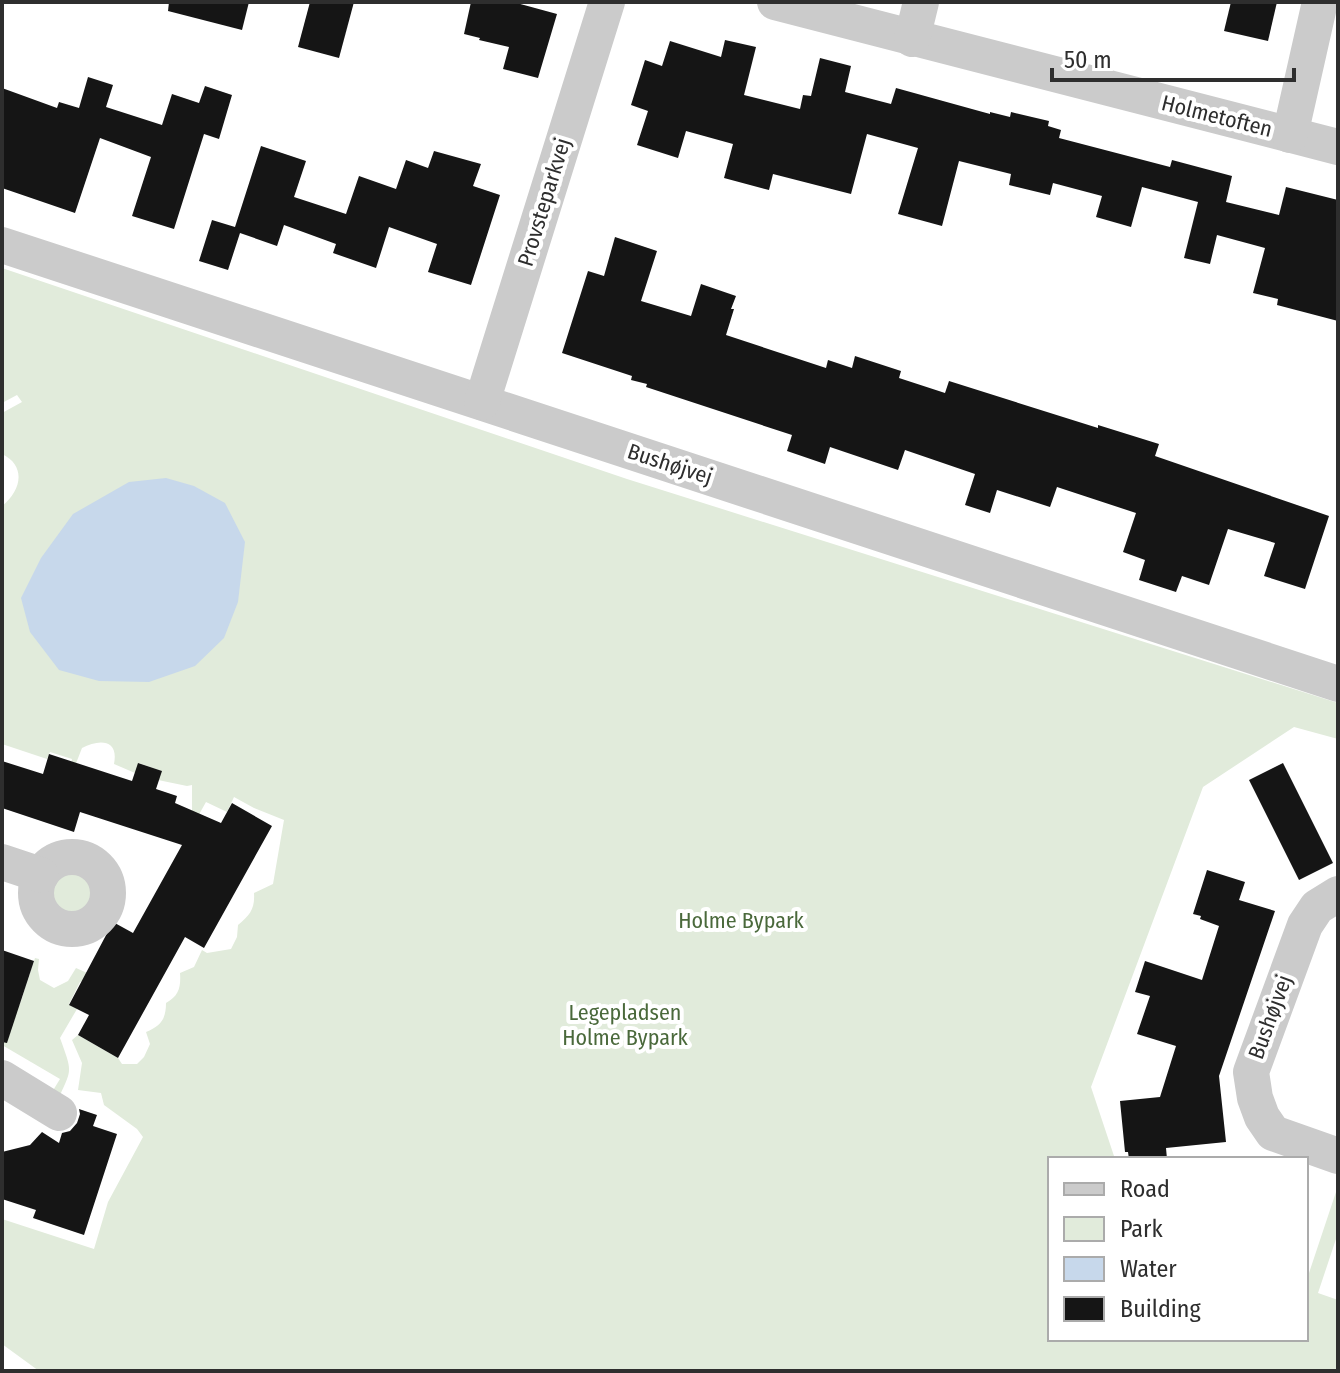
<svg xmlns="http://www.w3.org/2000/svg" width="1340" height="1373" viewBox="0 0 1340 1373" font-family="'Fira Sans Condensed',sans-serif">
  <style>
    .green { fill: #e1ebdb }
    .water { fill: #c7d8eb }
    .building { fill: #151515 }
    .lines { fill: none; stroke-linecap: round; stroke-linejoin: round }
    .minor { stroke: #cbcbcb; stroke-width: 36 }
    .labels { text-anchor: middle; dominant-baseline: central; stroke-width: 8; stroke-linejoin: round; paint-order: stroke }
    .street-label { font-size: 22px; fill: #2e2e2e; stroke: #fff }
    .park-label { font-size: 22px; fill: #4a693b; stroke: #fff }
  </style>
  <rect width="100%" height="100%" fill="#fff"/>
  <!-- green -->
  <g class="green">
    <path d="M 2,268 L 627,479 L 1338,703 L 1338,739 L 1294,727 L 1203,787 L 1091,1087 L 1115,1159 L 1050,1159 L 1050,1339 L 1306,1339 L 1306,1282 L 1338,1186 L 1338,1233 L 1318,1293 L 1338,1300 L 1338,1371 L 39,1371 L 2,1344 L 2,1219 L 94,1249 L 108,1202 L 143,1137 L 137,1129 L 104,1105 L 101,1093 L 78,1090 L 82,1063 L 72,1040 L 78,1035 L 118,1058 L 122,1064 L 137,1064 L 144,1057 L 150,1044 L 146,1032 C 161,1026 166,1019 166,1003 C 179,996 181,987 180,973 L 194,967 L 202,950 L 207,953 L 231,949 L 237,937 L 238,925 C 250,915 255,909 254,893 L 273,884 L 284,820 L 254,808 L 234,797 L 227,812 L 206,802 L 192,827 L 192,785 L 187,786 L 158,780 L 161,771 L 139,763 L 135,773 L 114,764 C 119,739 99,739 82,748 L 75,766 L 71,764 L 72,759 L 50,752 L 47,759 L 2,744 L 2,506 C 21,491 27,466 2,454 L 2,413 L 22,402 L 17,395 L 2,403 Z"/>
    <circle cx="71" cy="895" r="23"/>
    <path d="M 35,958 L 39,959 L 38,970 L 40,980 L 54,988 L 68,981 L 76,968 L 94,976 L 80,982 L 69,1004 L 77,1009 L 60,1038 C 73,1074 72,1068 57,1102 L 49,1097 L 60,1079 L 2,1045 L 2,1020 L 20,1004 Z"/>
  </g>
  <!-- water -->
  <path class="water" d="M 166,478 L 194,486 L 225,503 L 245,542 L 238,602 L 224,638 L 195,666 L 149,682 L 99,681 L 59,670 L 30,632 L 21,598 L 41,558 L 73,514 L 129,482 Z"/>
  <!-- building -->
  <g class="building">
    <path d="M 169,2 L 249,2 L 242,30 L 168,11 Z"/>
    <path d="M 310,2 L 354,2 L 339,58 L 298,47 Z"/>
    <path d="M 471,2 L 513,2 L 557,14 L 538,78 L 503,69 L 509,47 L 479,40 L 480,38 L 464,34 Z"/>
    <path d="M 1231,2 L 1277,2 L 1268,41 L 1224,31 Z"/>
    <path d="M 725,40 L 756,47 L 744,95 L 800,109 L 803,95 L 811,96 L 820,58 L 851,66 L 845,92 L 891,104 L 896,88 L 990,114 L 990,112 L 1010,117 L 1011,112 L 1049,121 L 1048,126 L 1061,130 L 1059,138 L 1170,167 L 1172,160 L 1232,176 L 1226,202 L 1279,215 L 1286,187 L 1338,200 L 1338,321 L 1277,305 L 1278,299 L 1253,293 L 1265,248 L 1217,235 L 1210,264 L 1184,258 L 1198,202 L 1142,187 L 1131,227 L 1096,217 L 1102,196 L 1053,183 L 1050,195 L 1009,185 L 1011,174 L 959,161 L 942,226 L 898,214 L 918,148 L 867,134 L 851,194 L 773,174 L 769,190 L 724,178 L 733,144 L 686,131 L 678,158 L 637,145 L 648,111 L 631,105 L 645,60 L 662,66 L 670,41 L 721,57 Z"/>
    <path d="M 88,77 L 113,85 L 106,107 L 162,125 L 172,94 L 199,103 L 205,86 L 232,95 L 219,139 L 204,134 L 174,229 L 132,216 L 151,157 L 100,138 L 75,213 L 2,188 L 2,88 L 57,108 L 59,102 L 79,108 Z"/>
    <path d="M 261,146 L 306,161 L 294,197 L 346,214 L 359,176 L 396,189 L 406,160 L 428,168 L 434,151 L 481,164 L 473,186 L 500,195 L 471,285 L 428,272 L 437,244 L 389,227 L 376,268 L 333,253 L 336,244 L 284,225 L 277,246 L 240,233 L 228,270 L 199,261 L 212,220 L 235,227 Z"/>
    <path d="M 615,237 L 657,251 L 641,301 L 691,316 L 701,284 L 736,296 L 731,309 L 734,309 L 726,335 L 826,368 L 828,360 L 852,368 L 855,356 L 901,371 L 899,378 L 945,393 L 949,381 L 1098,428 L 1098,425 L 1159,444 L 1155,456 L 1329,516 L 1305,589 L 1264,576 L 1275,543 L 1228,529 L 1209,585 L 1182,576 L 1176,592 L 1139,580 L 1145,560 L 1123,552 L 1136,513 L 1057,487 L 1050,507 L 997,490 L 990,513 L 965,505 L 975,474 L 905,450 L 898,470 L 830,447 L 825,464 L 787,451 L 792,435 L 646,387 L 647,384 L 631,380 L 632,376 L 562,353 L 588,271 L 604,276 Z"/>
    <path d="M 49,754 L 132,781 L 138,763 L 162,771 L 156,789 L 177,796 L 175,803 L 221,823 L 232,803 L 272,826 L 204,948 L 185,937 L 118,1058 L 78,1035 L 89,1015 L 69,1005 L 113,922 L 133,933 L 182,845 L 80,812 L 74,832 L 2,808 L 2,761 L 43,774 Z"/>
    <path d="M 1283,763 L 1333,863 L 1299,880 L 1249,780 Z"/>
    <path d="M 1207,870 L 1245,882 L 1239,900 L 1275,911 L 1219,1076 L 1226,1142 L 1166,1148 L 1167,1159 L 1129,1159 L 1128,1152 L 1125,1152 L 1120,1101 L 1160,1097 L 1176,1046 L 1137,1034 L 1150,996 L 1135,992 L 1145,961 L 1202,980 L 1219,926 L 1200,919 L 1201,916 L 1193,914 Z"/>
    <path d="M 2,950 L 34,961 L 7,1043 L 2,1042 Z"/>
    <path d="M 79,1109 L 97,1115 L 93,1126 L 117,1134 L 84,1235 L 33,1218 L 36,1210 L 2,1199 L 2,1152 L 30,1145 L 42,1132 L 59,1143 L 62,1133 L 70,1131 L 77,1123 L 80,1114 Z"/>
  </g>
  <g class="lines">
    <!-- minor -->
    <g class="minor">
      <path d="M 775,2 L 1338,147"/>
      <path d="M 912,39 L 921,2"/>
      <path d="M 1290,135 L 1320,2"/>
      <path d="M 2,245 L 1338,684"/>
      <path d="M 482,402 L 607,2"/>
      <circle cx="72" cy="893" r="36"/>
      <path d="M 2,862 L 41,875"/>
      <path d="M 1338,894 L 1317,907 L 1305,925 L 1251,1072 L 1255,1098 L 1262,1117 L 1273,1133 L 1338,1156"/>
      <path d="M 2,1078 L 59,1113"/>
    </g>
  </g>
  <g class="labels">
    <!-- street labels -->
    <g class="street-label">
      <text transform="translate(1217 116) rotate(14)">Holmetoften</text>
      <text transform="translate(544 202) rotate(-73)">Provsteparkvej</text>
      <text transform="translate(670 464) rotate(18)">Bushøjvej</text>
      <text transform="translate(1270 1017) rotate(-70)">Bushøjvej</text>
    </g>
    <!-- park labels -->
    <g class="park-label">
      <text x="741" y="920">Holme Bypark</text>
      <text x="625" y="1012">Legepladsen<tspan x="625" dy="25">Holme Bypark</tspan></text>
    </g>
  </g>
  <!-- border -->
  <rect width="1340" height="1373" fill="none" stroke="#2e2e2e" stroke-width="8"/>
  <!-- legend -->
  <rect x="1048" y="1157" width="260" height="184" fill="#ffffff" stroke="#ababab" stroke-width="2"/>
  <rect x="1064" y="1183" width="40" height="12" fill="#cbcbcb" stroke="#ababab" stroke-width="2"/>
  <text x="1120" y="1197" font-size="24" fill="#2e2e2e">Road</text>
  <rect x="1064" y="1217" width="40" height="24" fill="#e1ebdb" stroke="#ababab" stroke-width="2"/>
  <text x="1120" y="1237" font-size="24" fill="#2e2e2e">Park</text>
  <rect x="1064" y="1257" width="40" height="24" fill="#c7d8eb" stroke="#ababab" stroke-width="2"/>
  <text x="1120" y="1277" font-size="24" fill="#2e2e2e">Water</text>
  <rect x="1064" y="1297" width="40" height="24" fill="#151515" stroke="#ababab" stroke-width="2"/>
  <text x="1120" y="1317" font-size="24" fill="#2e2e2e">Building</text>
  <!-- scale -->
  <path d="M1052 68v12h242v-12" fill="none" stroke="#2e2e2e" stroke-width="4"/>
  <text x="1064" y="68" font-size="24" fill="#2e2e2e" stroke="#ffffff" stroke-width="6" paint-order="stroke">50 m</text>
</svg>
